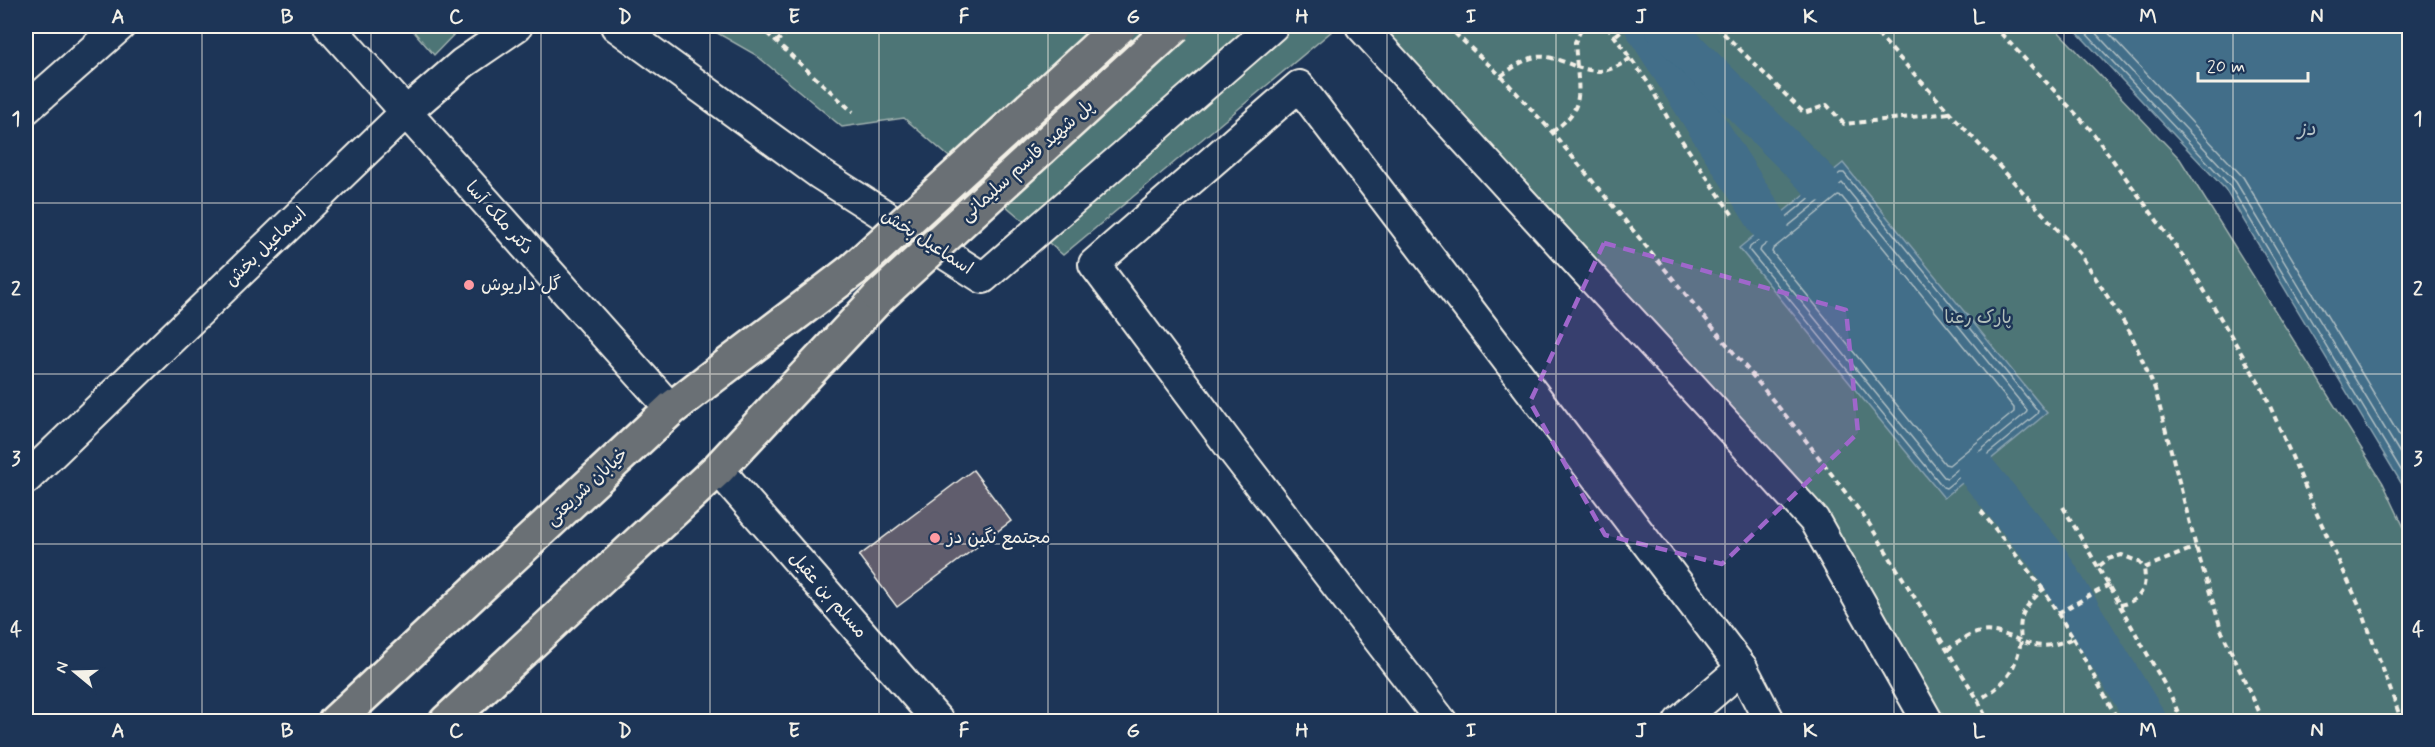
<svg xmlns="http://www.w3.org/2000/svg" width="2435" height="747" viewBox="0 0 2435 747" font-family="Mynerve,'Playpen Sans Arabic',sans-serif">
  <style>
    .green { fill: #4e7476; stroke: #a1b2af; stroke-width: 1.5 }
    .water { fill: #426e89; stroke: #89a2af; stroke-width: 1.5 }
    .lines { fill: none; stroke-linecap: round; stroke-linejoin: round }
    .shore { stroke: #adbdc2; stroke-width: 1.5 }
    .canal { stroke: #426e89; stroke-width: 39 }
    .building { fill: #615d6d; stroke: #f4f1e8; stroke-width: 1.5 }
    .minor-casing { stroke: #f4f1e8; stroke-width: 34 }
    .primary-casing { stroke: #f4f1e8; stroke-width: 38 }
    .path { stroke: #f4f1e8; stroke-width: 4; stroke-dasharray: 6 4.5; stroke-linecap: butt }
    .minor { stroke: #1d3557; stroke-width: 30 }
    .primary { stroke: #6a7074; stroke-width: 33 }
    .primary-bridge-casing { stroke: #f4f1e8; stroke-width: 38; stroke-linecap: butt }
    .primary-bridge { stroke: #6a7074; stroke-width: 33 }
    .marked { fill: #9f67cb; fill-opacity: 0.2; stroke: #9f67cb; stroke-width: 4.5; stroke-dasharray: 12 8; stroke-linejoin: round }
    .grid { fill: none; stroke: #f4f1e8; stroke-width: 1.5; stroke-opacity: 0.55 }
    .poi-dot { fill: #ff9aa2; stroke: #1d3557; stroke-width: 2 }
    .labels { text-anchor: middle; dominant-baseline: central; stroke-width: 5; stroke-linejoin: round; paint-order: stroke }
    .street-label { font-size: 18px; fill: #f4f1e8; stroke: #1d3557 }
    .poi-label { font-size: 18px; fill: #f4f1e8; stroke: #1d3557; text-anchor: start }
    .park-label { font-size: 18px; fill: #b2bfba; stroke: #1d3557 }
    .water-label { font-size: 20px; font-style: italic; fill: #b6c3c7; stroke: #1d3557 }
    .neatline { fill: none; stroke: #f4f1e8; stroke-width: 2 }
    .grid-label { font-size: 20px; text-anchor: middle; font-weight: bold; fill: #f4f1e8 }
  </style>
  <rect width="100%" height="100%" fill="#1d3557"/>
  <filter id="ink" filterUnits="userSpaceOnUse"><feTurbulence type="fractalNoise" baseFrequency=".0167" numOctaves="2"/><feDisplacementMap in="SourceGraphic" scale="12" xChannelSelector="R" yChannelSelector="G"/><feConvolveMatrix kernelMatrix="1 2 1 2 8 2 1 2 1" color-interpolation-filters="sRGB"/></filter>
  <g filter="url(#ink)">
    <!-- green -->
    <g class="green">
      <path d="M 409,26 L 462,26 L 434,55 Z"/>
      <path d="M 705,26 L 1338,26 L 1063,255 L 904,118 L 842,127 L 756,55 Z"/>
      <path d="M 1362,26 L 2053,26 L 2180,159 L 2383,483 L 2409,538 L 2409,721 L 1924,721 L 1814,520 Z"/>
    </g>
    <!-- water -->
    <g class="water">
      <path d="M 2071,26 L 2409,26 L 2409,496 L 2225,189 Z"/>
      <path d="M 1843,163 L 2047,413 L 1944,498 L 1739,248 Z"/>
    </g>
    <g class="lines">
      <!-- shore -->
      <g class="shore">
        <path d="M 2079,26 L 2230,186 L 2410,485"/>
        <path d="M 2089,26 L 2236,182 L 2410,470"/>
        <path d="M 2102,26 L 2243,177 L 2410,453"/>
        <path d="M 1840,173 L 1844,173 L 2038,411 L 2037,414 L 1946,488 L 1943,487 L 1749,250 L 1750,247 Z"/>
        <path d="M 1842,183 L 2027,410 L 2026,413 L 1947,478 L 1944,477 L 1760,251 L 1761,248 Z"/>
        <path d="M 1838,196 L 1842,197 L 2014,408 L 2014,412 L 1949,465 L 1945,464 L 1772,252 L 1773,249 Z"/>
      </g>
      <!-- canal -->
      <g class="canal">
        <path d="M 1644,26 L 1769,224"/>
        <path d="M 1664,27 L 1820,182"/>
        <path d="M 1977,471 L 2049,559 L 2148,722"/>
      </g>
    </g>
    <!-- building -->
    <path class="building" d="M 973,470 L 1011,521 L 897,607 L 859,556 Z"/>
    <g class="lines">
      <!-- minor casing -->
      <g class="minor-casing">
        <g id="minor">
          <path d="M 329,26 L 671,409"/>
          <path d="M 616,26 L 820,174 L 983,278 L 1273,26"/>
          <path d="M 1361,26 L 1814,520 L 1928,722"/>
          <path d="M 26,109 L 120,26"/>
          <path d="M 718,469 L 939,722"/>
          <path d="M 26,479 L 405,113 L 463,63 L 517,26"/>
          <path d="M 1442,722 L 1235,453 L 1094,264 L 1299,86 L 1742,668 L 1770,722"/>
          <path d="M 1679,722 L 1742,668"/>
        </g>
      </g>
      <!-- primary casing -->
      <g class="primary-casing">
        <g id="primary">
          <path d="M 335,722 L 671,409 C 731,361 794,316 854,269"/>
          <path d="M 446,722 L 718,469 L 879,297"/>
        </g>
      </g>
      <!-- path -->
      <g class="path">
        <path d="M 759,26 L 853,112"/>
        <path d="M 1447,26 L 1501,76 L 1552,132 L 1804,438 L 1868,522 L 1978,700 L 1988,722"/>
        <path d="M 1607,26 L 1649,84 L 1672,126 L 1734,217"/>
        <path d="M 1716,26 L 1804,113 L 1827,105 L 1844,124 L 1950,113"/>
        <path d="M 1870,26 L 2081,255 L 2130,332 L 2155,389 L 2196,547 L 2222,632 L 2264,722"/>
        <path d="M 1994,26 L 2090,129 L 2188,263 L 2263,390 L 2316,512 L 2362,611 L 2402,722"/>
        <path d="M 1616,35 L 1627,26"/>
        <path d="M 776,42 L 795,26"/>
        <path d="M 1501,76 C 1534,52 1540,52 1577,67 L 1575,42 L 1583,26"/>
        <path d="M 1552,132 C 1581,111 1580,100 1577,67 C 1601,74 1610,72 1631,58"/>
        <path d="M 2063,507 L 2098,567"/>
        <path d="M 1981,511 L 2043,589"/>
        <path d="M 2120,605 C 2142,600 2147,588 2144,568"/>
        <path d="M 2058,613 L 2109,585"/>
        <path d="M 2073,638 L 2119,722"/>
        <path d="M 1947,650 C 1978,628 1986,626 2021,641 C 2018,614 2024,608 2043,589 L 2073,638 C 2054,646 2040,649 2021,641 C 2015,672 2005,685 1978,700"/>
        <path d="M 2182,722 L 2171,696 L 2098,567 L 2108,559 L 2122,555 L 2139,562 L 2144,568 L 2196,547"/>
      </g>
      <!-- minor -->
      <use href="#minor" class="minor"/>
      <!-- primary -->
      <use href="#primary" class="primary"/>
      <!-- primary-bridge casing -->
      <g class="primary-bridge-casing">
        <g id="primary-bridge">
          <path d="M 854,269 L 1120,26"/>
          <path d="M 879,297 L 1175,26"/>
        </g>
      </g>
      <!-- primary-bridge -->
      <use href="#primary-bridge" class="primary-bridge"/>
    </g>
  </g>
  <!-- marked area -->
  <path class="marked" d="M 1604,243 L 1846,310 L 1858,433 L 1722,564 L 1605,535 L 1530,402 Z"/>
  <!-- grid -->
  <path class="grid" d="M 202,26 L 202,722M 371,26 L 371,722M 541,26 L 541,722M 710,26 L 710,722M 879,26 L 879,722M 1048,26 L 1048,722M 1218,26 L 1218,722M 1387,26 L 1387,722M 1556,26 L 1556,722M 1725,26 L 1725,722M 1894,26 L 1894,722M 2064,26 L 2064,722M 2233,26 L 2233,722M 26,203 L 2410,203M 26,374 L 2410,374M 26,544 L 2410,544"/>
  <!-- markers -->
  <g class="poi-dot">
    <circle cx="469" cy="285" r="6"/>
    <circle cx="935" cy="538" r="6"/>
  </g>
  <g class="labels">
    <!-- street labels -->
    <g class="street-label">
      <text transform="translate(1027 161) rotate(-42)">پل شهید قاسم سلیمانی</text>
      <text transform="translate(499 218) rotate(48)">دکتر ملک آسا</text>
      <text transform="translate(927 242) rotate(33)">اسماعیل بخش</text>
      <text transform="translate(266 247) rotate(-44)">اسماعیل بخش</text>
      <text transform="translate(587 487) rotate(-43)">خیابان شریعتی</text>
      <text transform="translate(828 595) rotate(49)">مسلم بن عقیل</text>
    </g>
    <!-- poi labels -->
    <g class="poi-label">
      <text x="481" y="285">گل داریوش</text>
      <text x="947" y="538">مجتمع نگین دز</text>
    </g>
    <!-- park labels -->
    <g class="park-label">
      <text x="1978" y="318">پارک رعنا</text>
    </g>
    <!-- water labels -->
    <g class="water-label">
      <text x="2307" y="129">دز</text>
    </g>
  </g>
  <!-- margin -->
  <rect width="2435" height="747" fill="none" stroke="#1d3557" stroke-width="66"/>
  <!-- north arrow -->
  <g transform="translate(75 672) rotate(289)" stroke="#1d3557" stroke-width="4.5" paint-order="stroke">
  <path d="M0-4.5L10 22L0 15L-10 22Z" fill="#f4f1e8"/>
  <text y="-9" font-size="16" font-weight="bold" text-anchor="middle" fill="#f4f1e8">N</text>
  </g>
  <!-- scale -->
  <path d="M2198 72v9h110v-9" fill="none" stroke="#f4f1e8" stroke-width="3"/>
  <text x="2207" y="72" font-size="18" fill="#f4f1e8" stroke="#1d3557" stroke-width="4.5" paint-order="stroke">20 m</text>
  <rect x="33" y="33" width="2369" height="681" class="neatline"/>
  <g class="grid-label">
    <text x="118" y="23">A</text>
    <text x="287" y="23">B</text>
    <text x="456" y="23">C</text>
    <text x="625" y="23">D</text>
    <text x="794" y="23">E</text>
    <text x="964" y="23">F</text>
    <text x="1133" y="23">G</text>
    <text x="1302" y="23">H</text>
    <text x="1471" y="23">I</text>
    <text x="1641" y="23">J</text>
    <text x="1810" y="23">K</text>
    <text x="1979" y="23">L</text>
    <text x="2148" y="23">M</text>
    <text x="2317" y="23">N</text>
    <text x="16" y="125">1</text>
    <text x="2418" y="125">1</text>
    <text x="16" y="295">2</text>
    <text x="2418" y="295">2</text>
    <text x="16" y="465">3</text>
    <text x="2418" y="465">3</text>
    <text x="16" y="636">4</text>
    <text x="2418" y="636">4</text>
    <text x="118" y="737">A</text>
    <text x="287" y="737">B</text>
    <text x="456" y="737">C</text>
    <text x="625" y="737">D</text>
    <text x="794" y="737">E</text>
    <text x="964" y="737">F</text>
    <text x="1133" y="737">G</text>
    <text x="1302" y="737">H</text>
    <text x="1471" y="737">I</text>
    <text x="1641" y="737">J</text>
    <text x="1810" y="737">K</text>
    <text x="1979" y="737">L</text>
    <text x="2148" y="737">M</text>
    <text x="2317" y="737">N</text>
  </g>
</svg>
